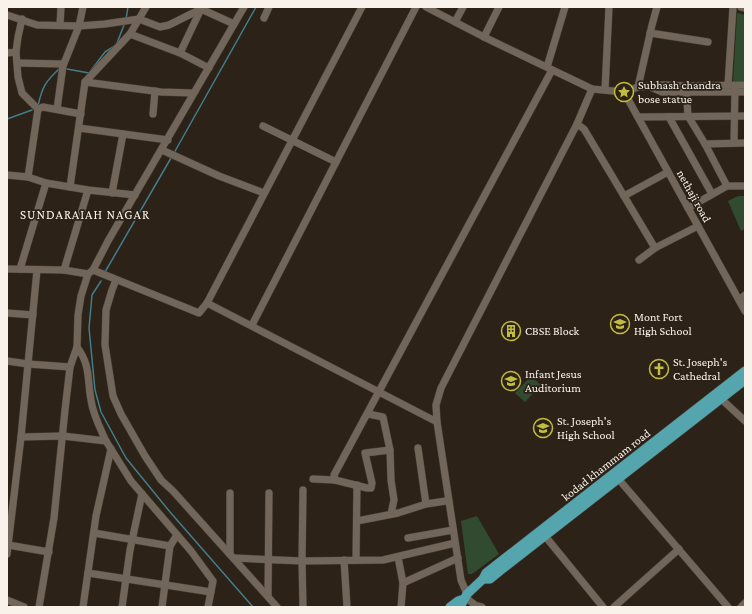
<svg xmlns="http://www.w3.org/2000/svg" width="752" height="614" viewBox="0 0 752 614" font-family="'Crimson Pro',serif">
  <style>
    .green { fill: #314b30 }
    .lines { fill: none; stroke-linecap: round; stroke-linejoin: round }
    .stream { stroke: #417e8c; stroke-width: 1.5 }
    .minor-casing { stroke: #463e36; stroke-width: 8 }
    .major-casing { stroke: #463e36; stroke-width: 10 }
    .minor { stroke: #716659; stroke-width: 7 }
    .major { stroke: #54a5ad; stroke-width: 9 }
    .labels { text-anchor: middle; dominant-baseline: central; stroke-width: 3.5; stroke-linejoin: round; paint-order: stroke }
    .poi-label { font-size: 12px; fill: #f9f2eb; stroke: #2c2217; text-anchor: start }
    .street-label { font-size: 12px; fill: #f9f2eb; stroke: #2c2217 }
    .neighbourhood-label { font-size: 13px; letter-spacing: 1px; fill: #f9f2eb; stroke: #2c2217 }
  </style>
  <rect width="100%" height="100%" fill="#2c2217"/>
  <!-- green -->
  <g class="green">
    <path d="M 737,13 L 745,15 L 745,82 L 733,82 Z"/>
    <path d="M 738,196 L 745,196 L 745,229 L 741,231 L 728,201 Z"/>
    <path d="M 531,376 L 541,385 L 525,402 L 515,393 Z"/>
    <path d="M 477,516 L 499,554 L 472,574 L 468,574 L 461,521 Z"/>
  </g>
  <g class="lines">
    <!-- stream -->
    <g class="stream">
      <path d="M 126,19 L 128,7"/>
      <path d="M 117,43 L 124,25"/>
      <path d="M 67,69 L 89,73 L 105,52 L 113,47"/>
      <path d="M 38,106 C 42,87 46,81 59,69"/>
      <path d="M 7,119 L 32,110"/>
      <path d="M 174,153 L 256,7"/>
      <path d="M 105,272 L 171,158"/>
      <path d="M 101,281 L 92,295 L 89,328 L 95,390 L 101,412 L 126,458 L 170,512 L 253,607"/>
    </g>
    <!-- minor casing -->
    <g class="minor-casing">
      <g id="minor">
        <path d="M 146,7 L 130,34 L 180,53 L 201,9 L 234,24"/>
        <path d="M 426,7 L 484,37 L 592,89 L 624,92 L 638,87 L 664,85 L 686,86 L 745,85"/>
        <path d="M 741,7 L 745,8"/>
        <path d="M 7,15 L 37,25 L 79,26 L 105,24 L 139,19 L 160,27 L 169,25 L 201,9 L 202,7"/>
        <path d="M 264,18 L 269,7"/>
        <path d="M 22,19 L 18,37 L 16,52 L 18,77 L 22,93 L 38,109"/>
        <path d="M 455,22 L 463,7"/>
        <path d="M 60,25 L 61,7"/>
        <path d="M 650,33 L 708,42"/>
        <path d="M 484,37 L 499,7"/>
        <path d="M 7,53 L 16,52"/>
        <path d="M 180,53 L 209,68"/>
        <path d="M 17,63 L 63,64"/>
        <path d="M 547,67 L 565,7"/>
        <path d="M 85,82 L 161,92 L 193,93"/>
        <path d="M 728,85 L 733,7"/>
        <path d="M 686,86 L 688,116 L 705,144 L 727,186"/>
        <path d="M 638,87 L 652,25 L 657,7"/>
        <path d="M 651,87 L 662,92 L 745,92"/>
        <path d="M 605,90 L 609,7"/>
        <path d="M 624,92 L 745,311"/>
        <path d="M 57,109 L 63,66 L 79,26 L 83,7"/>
        <path d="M 153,114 L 155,91"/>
        <path d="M 638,117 L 745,116"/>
        <path d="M 669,117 L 712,194"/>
        <path d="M 577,124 L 584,129 L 655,248"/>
        <path d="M 263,126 L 336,162"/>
        <path d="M 79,128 L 168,140"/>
        <path d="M 734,143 L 735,87"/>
        <path d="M 705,144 L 745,143"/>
        <path d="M 162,150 L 219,176 L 264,193"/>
        <path d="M 7,175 L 28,177 L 46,183 L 88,190 L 135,195"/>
        <path d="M 28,177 L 38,109 L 43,107 L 81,114"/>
        <path d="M 70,187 L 85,82 L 130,34"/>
        <path d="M 112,193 L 123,134"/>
        <path d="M 624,196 L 668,172"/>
        <path d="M 688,208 L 727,186 L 745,186"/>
        <path d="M 639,260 L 655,248 L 698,226"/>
        <path d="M 7,269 L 64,270 L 88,274 L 93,270 L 199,313 L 207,303 L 362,7"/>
        <path d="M 20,269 L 46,183"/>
        <path d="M 64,270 L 88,190"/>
        <path d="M 93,270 L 108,241 L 244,7"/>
        <path d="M 116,280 L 112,290 L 106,310 L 105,345 L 113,396 L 121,414 L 145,456 L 161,480 L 173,491 L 277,607"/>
        <path d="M 739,300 L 745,295"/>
        <path d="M 207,303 L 437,422 L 461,580 L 467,594"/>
        <path d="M 7,313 L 33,315"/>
        <path d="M 252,325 L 416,7"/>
        <path d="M 77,347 C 91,366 87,379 91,400 C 93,415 100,428 106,441"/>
        <path d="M 7,361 L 28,364 L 70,367"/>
        <path d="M 717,395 L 745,421"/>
        <path d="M 368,414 L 383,417 L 390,450 L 391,480 L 394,500 L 391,514"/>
        <path d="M 437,422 L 436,405 L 441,388 L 577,124 L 592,89"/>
        <path d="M 21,437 L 63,436 L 106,441 L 131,481 L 191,551 L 213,581 L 208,607"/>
        <path d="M 418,448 L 426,504"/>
        <path d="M 615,475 L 728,607"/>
        <path d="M 313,479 L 335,480 L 367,488 L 371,488 L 372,483 L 365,453 L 390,450"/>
        <path d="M 335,480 L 334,475 L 552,70"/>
        <path d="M 303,490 L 302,561 L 303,607"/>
        <path d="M 230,493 L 230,554"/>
        <path d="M 357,521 L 398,513 L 426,504 L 446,501 L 449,502"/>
        <path d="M 94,533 L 170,546"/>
        <path d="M 545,536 L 603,607"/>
        <path d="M 408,538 L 453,530"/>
        <path d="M 8,545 L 49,552"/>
        <path d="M 7,554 L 21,437 L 37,270"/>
        <path d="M 398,557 L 403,583"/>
        <path d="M 234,558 L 302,561 L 383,560 L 455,543"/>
        <path d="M 344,560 L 347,607"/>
        <path d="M 356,560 L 357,485"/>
        <path d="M 88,573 L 211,592"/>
        <path d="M 268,596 L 269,493"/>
        <path d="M 465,597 L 475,605 L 482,607"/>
        <path d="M 7,600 L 24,607"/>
        <path d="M 39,607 L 54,518 L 65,410 L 70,367 L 77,347 L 78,315 L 81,296 L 88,274"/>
        <path d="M 83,607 L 96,516 L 111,449"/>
        <path d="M 122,607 L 130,550 L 142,494"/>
        <path d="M 162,607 L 170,546 L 177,535"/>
        <path d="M 401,607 L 403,583 L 458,558"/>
        <path d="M 614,607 L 679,549"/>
        <path d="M 741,607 L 745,603"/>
      </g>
    </g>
    <!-- major casing -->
    <g class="major-casing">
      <g id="major">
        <path d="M 483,579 L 490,579 L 501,570 L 745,380"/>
        <path d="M 450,607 L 458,601 L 464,599"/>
        <path d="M 460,607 L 467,594 L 483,579 L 486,573 L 745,371"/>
      </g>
    </g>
    <!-- minor -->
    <use href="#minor" class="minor"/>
    <!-- major -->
    <use href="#major" class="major"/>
  </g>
  <!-- icons -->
  <defs>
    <g id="sight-ring" transform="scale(1)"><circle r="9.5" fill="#2c2217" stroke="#c2bd3f" stroke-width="1.5"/><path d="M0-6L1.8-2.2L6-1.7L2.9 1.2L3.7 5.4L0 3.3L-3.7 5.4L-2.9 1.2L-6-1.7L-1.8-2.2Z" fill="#c2bd3f"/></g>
    <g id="school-ring" transform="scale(1)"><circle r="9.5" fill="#2c2217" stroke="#c2bd3f" stroke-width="1.5"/><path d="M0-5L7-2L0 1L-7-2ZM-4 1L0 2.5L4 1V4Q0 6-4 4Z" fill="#c2bd3f"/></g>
    <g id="building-ring" transform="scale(1)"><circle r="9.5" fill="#2c2217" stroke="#c2bd3f" stroke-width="1.5"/><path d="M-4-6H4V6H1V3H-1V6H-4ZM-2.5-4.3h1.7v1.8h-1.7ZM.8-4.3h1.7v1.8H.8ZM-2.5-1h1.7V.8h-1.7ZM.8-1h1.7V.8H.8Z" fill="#c2bd3f"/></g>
    <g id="church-ring" transform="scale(1)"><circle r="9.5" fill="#2c2217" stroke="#c2bd3f" stroke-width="1.5"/><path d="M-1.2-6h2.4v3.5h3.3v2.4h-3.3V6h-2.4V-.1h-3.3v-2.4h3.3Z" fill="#c2bd3f"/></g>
  </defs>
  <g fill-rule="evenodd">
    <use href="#sight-ring" x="624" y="92"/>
    <use href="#school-ring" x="620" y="324"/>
    <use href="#building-ring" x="511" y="331"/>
    <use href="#church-ring" x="659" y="369"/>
    <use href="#school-ring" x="511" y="381"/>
    <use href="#school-ring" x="543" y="428"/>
  </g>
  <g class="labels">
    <!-- poi labels -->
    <g class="poi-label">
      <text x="638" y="85">Subhash chandra<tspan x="638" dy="14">bose statue</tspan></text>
      <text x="634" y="317">Mont Fort<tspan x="634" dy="14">High School</tspan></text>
      <text x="525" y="331">CBSE Block</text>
      <text x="673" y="362">St. Joseph's<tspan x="673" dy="14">Cathedral</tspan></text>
      <text x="525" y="374">Infant Jesus<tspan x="525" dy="14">Auditorium</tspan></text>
      <text x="557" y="421">St. Joseph's<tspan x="557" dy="14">High School</tspan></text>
    </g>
    <!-- street labels -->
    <g class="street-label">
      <text transform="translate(694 196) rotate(61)">nethaji road</text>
      <text transform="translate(606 465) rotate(-38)">kodad khammam road</text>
    </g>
    <!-- neighbourhood labels -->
    <g class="neighbourhood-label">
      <text x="85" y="214">SUNDARAIAH NAGAR</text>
    </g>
  </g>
  <!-- border -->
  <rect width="752" height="614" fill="none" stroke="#f9f2eb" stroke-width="16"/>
</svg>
